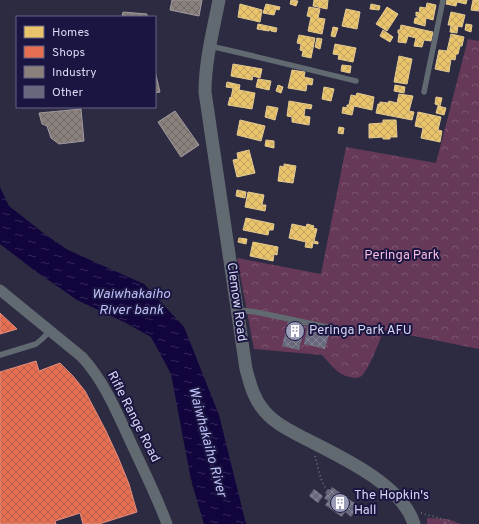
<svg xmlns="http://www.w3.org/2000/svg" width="479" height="524" viewBox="0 0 479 524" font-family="Overpass,sans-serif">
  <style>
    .forest { fill: url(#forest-firs) }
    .park { fill: url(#park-crowns) }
    .water { fill: url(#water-ripples) }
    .homes { fill: url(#homes-cross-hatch); stroke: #e3ca93 }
    .shops { fill: url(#shops-cross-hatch); stroke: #e28e82 }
    .industry { fill: url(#industry-cross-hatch); stroke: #a19ba0 }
    .building { fill: url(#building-cross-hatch) }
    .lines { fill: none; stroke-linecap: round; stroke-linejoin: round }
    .path { stroke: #656a73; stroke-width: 2; stroke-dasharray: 1 3; stroke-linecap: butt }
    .service { stroke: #626a71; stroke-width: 5.5 }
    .minor { stroke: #626a71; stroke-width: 11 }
    .tertiary { stroke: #626a71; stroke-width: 13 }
    .labels { text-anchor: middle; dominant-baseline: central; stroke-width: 4; stroke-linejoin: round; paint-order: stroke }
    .park-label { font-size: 13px; fill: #fabee1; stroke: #1b1641 }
    .street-label { font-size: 13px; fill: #d6d7f3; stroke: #1b1641 }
    .poi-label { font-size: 13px; fill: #d6d7f3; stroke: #1b1641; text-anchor: start }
    .water-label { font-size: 14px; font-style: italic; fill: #bdbff9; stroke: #1b1641 }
  </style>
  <defs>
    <pattern id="forest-firs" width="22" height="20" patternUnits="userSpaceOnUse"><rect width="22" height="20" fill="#673958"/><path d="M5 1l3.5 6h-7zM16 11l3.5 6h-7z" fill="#7c5570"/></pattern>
    <pattern id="park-crowns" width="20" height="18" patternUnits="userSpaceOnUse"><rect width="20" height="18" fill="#673958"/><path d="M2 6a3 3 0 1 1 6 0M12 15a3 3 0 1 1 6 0" fill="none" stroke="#7c5570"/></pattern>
    <pattern id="water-ripples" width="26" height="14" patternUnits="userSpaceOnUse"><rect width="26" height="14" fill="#12043c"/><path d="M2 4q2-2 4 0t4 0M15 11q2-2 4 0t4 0" fill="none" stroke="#342859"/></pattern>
    <pattern id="homes-cross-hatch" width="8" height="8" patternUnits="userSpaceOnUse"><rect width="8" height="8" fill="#e9c46a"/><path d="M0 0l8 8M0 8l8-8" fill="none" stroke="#bfa362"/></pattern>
    <pattern id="shops-cross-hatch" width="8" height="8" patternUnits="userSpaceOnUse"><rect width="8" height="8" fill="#e76f51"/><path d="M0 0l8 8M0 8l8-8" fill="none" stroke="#b5614f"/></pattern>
    <pattern id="industry-cross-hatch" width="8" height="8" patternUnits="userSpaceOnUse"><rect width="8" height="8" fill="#8a817c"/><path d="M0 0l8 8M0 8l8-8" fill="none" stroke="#706a6a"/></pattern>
    <pattern id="building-cross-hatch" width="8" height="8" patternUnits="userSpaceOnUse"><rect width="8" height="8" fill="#68687c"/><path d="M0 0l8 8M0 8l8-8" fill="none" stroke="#848495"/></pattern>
  </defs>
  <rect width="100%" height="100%" fill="#2c2b42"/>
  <!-- forest -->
  <path class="forest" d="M 427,518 L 448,519 L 461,524 L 427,524 Z"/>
  <!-- park -->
  <path class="park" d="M 468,39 L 479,41 L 479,349 L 384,330 C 380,339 368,373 360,377 C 354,380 342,375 337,371 C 331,366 327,360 322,355 L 254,349 L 237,258 L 321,274 L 346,147 L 436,163 Z"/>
  <!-- water -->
  <path class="water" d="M 0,187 L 9,206 L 46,235 L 68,250 L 144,284 L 184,327 L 219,415 L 246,524 L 204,524 L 191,480 L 171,374 L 151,337 L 126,323 L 77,300 L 34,270 L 0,244 Z"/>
  <!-- homes -->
  <g class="homes">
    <path d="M 291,0 L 298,1 L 296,6 L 290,4 Z"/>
    <path d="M 314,0 L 328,0 L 327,9 L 313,6 Z"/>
    <path d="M 447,0 L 467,0 L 466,4 L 457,2 L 456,6 L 446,4 Z"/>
    <path d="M 473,0 L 479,0 L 479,11 L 471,10 Z"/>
    <path d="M 427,3 L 436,5 L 433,20 L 426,18 L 425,26 L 414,23 L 415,18 L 417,18 L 418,16 L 416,16 L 416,12 L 419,13 L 420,7 L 426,8 Z"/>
    <path d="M 240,4 L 262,10 L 260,22 L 238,17 Z"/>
    <path d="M 266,4 L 280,7 L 279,10 L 276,9 L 274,15 L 263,13 Z"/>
    <path d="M 371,4 L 380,6 L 379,10 L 370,9 Z"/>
    <path d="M 309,7 L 320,9 L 318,18 L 325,19 L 322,34 L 308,31 L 311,17 L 307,16 Z"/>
    <path d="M 387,7 L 398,14 L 387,31 L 376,24 Z"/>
    <path d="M 346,9 L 360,12 L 357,29 L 342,26 Z"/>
    <path d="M 451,12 L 465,15 L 462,27 L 458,26 L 457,33 L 450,32 L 451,25 L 448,25 Z"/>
    <path d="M 258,24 L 277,28 L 276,32 L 271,31 L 271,30 L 269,30 L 269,31 L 257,29 Z"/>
    <path d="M 466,24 L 472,25 L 471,32 L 465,30 Z"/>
    <path d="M 401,25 L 433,32 L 431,41 L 424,40 L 422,47 L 414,46 L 416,38 L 408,36 L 406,43 L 398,42 L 399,34 L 398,33 L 398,30 L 400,30 Z"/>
    <path d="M 333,27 L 338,28 L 335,37 L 331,36 Z"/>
    <path d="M 383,30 L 393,37 L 390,42 L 380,36 Z"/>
    <path d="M 451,34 L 464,37 L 462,46 L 460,46 L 458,54 L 456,54 L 455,60 L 451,59 L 449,72 L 435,69 L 439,50 L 447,51 Z"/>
    <path d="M 299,35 L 315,38 L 311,58 L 302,56 L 303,51 L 300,50 L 301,44 L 297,43 Z"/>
    <path d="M 317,38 L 322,39 L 320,49 L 315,47 Z"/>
    <path d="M 335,44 L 356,48 L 353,62 L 338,59 L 339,55 L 333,54 Z"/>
    <path d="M 399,56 L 412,59 L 407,84 L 394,82 Z"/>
    <path d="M 233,64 L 262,69 L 260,78 L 253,76 L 252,80 L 231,76 Z"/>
    <path d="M 342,65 L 351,66 L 350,73 L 341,71 Z"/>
    <path d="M 292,70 L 305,72 L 304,77 L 313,79 L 312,85 L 307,84 L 306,91 L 288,88 Z"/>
    <path d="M 258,79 L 271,81 L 269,90 L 256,87 Z"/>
    <path d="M 227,82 L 240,85 L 239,90 L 255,93 L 252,109 L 228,105 L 230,97 L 231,98 L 233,88 L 226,87 Z"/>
    <path d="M 278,85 L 283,87 L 281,93 L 276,91 Z"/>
    <path d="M 395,85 L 405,87 L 404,93 L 394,91 Z"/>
    <path d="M 324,87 L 334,89 L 331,101 L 322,99 Z"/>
    <path d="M 357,93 L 374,97 L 372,110 L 354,106 L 352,115 L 342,113 L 343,107 L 347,108 L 347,105 L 349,105 L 351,95 L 356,96 Z"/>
    <path d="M 399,94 L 413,96 L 409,111 L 414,112 L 412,120 L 376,113 L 378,104 L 380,104 L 380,102 L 388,103 L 389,101 L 397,103 Z"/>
    <path d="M 436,97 L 442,98 L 440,106 L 435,104 Z"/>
    <path d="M 289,101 L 312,105 L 311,109 L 305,108 L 304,116 L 310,117 L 309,125 L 292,122 L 292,117 L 287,116 Z"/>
    <path d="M 267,106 L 278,108 L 275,120 L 265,117 Z"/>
    <path d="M 438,106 L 446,108 L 444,115 L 436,113 Z"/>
    <path d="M 418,112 L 441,117 L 438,130 L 442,131 L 440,142 L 421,138 L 423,128 L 415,126 Z"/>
    <path d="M 240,120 L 265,126 L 261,141 L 237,135 Z"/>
    <path d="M 383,120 L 396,120 L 397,137 L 390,137 L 390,139 L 383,139 L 383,137 L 369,138 L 369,124 L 383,123 Z"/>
    <path d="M 339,127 L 344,128 L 343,134 L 338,133 Z"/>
    <path d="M 266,140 L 274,141 L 274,148 L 265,146 Z"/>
    <path d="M 249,150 L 255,173 L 237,177 L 233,160 L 238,159 L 237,153 Z"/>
    <path d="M 284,164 L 296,166 L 293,183 L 278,181 L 280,166 L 284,167 Z"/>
    <path d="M 237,190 L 246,192 L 245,198 L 236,196 Z"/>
    <path d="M 248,192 L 264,195 L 262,205 L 266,205 L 265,211 L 245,207 Z"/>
    <path d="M 246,218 L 274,224 L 273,230 L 269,230 L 268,235 L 243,230 Z"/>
    <path d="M 292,224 L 306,227 L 307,224 L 314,226 L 313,228 L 317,229 L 314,241 L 318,242 L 318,244 L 313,243 L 312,248 L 305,247 L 306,242 L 289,238 Z"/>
    <path d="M 239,238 L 247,239 L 246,244 L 238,242 Z"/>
    <path d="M 253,242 L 278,247 L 277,255 L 274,254 L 273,261 L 250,256 Z"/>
  </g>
  <!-- shops -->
  <g class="shops">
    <path d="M 0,313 L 17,329 L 0,334 Z"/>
    <path d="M 36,361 L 39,371 L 60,363 L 73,376 L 85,391 L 106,431 L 118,457 L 129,484 L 137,512 L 99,524 L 83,524 L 80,513 L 55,521 L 56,524 L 0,524 L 0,372 Z"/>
  </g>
  <!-- industry -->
  <g class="industry">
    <path d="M 172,0 L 202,0 L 199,16 L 170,10 Z"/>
    <path d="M 123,12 L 147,14 L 147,17 L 122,17 Z"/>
    <path d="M 155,71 L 160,92 L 155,93 Z"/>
    <path d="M 81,109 L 84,141 L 59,144 L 51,138 L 47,126 L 42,124 L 39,113 Z"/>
    <path d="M 175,111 L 199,145 L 181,157 L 158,122 Z"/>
  </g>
  <!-- building -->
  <g class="building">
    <path d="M 288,321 L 305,326 L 299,350 L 282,346 Z"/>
    <path d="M 308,325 L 330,331 L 325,349 L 304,344 Z"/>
    <path d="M 332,487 L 359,506 L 351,517 L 345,512 L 342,517 L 325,505 L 328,501 L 324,498 L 327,494 L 325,493 L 328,489 L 330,490 Z"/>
    <path d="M 314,489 L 323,496 L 318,503 L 309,496 Z"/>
  </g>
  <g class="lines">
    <!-- path -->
    <g class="path">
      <path d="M 315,456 C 318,467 320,481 327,490"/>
      <path d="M 421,513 L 449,521 L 451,524"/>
    </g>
    <!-- service -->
    <g class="service">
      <path d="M 210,46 C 259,57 307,69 356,81"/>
      <path d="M 424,92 L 443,0"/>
      <path d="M 238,310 L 256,312 L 327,327"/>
      <path d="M 0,355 L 36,344 L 42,339 L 50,331"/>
    </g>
    <!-- minor -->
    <path class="minor" d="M 0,290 L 82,357 C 105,382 118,415 132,445 C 144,471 157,497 167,524"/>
    <!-- tertiary -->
    <path class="tertiary" d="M 219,0 C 213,31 205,61 205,92 L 246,369 C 250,383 253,397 262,408 C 272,422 289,430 304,438 C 339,456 402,484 414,524"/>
  </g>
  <!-- icons -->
  <defs>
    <g id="building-disc" transform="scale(1)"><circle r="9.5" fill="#9a9bb5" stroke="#1b1641"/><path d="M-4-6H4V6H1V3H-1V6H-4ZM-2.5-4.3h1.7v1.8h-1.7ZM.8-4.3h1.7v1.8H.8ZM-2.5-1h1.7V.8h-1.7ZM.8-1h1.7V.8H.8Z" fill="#fff"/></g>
  </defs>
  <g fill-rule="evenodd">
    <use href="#building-disc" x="295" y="331"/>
    <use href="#building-disc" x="340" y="503"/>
  </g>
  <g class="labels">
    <!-- park labels -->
    <g class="park-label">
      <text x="402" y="256">Peringa Park</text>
    </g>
    <!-- street labels -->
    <g class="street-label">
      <text transform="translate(236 302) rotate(82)">Clemow Road</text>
      <text transform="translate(133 417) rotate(63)">Rifle Range Road</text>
    </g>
    <!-- poi labels -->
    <g class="poi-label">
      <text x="309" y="331">Peringa Park AFU</text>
      <text x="354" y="496">The Hopkin's<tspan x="354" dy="15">Hall</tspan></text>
    </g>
    <!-- water labels -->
    <g class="water-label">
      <text x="131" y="294">Waiwhakaiho<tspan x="131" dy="16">River bank</tspan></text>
      <text transform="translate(207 442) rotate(75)">Waiwhakaiho River</text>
    </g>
  </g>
  <!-- legend -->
  <rect x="16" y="16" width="140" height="92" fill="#1b1641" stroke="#666388"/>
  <rect x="24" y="26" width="20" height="12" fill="#e9c46a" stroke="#666388"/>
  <text x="52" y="36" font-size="12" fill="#d6d7f3">Homes</text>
  <rect x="24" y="46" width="20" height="12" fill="#e76f51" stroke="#666388"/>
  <text x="52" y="56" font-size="12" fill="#d6d7f3">Shops</text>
  <rect x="24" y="66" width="20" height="12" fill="#8a817c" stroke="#666388"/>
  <text x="52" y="76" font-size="12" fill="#d6d7f3">Industry</text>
  <rect x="24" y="86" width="20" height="12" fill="#68687c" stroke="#666388"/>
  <text x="52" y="96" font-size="12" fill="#d6d7f3">Other</text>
</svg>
